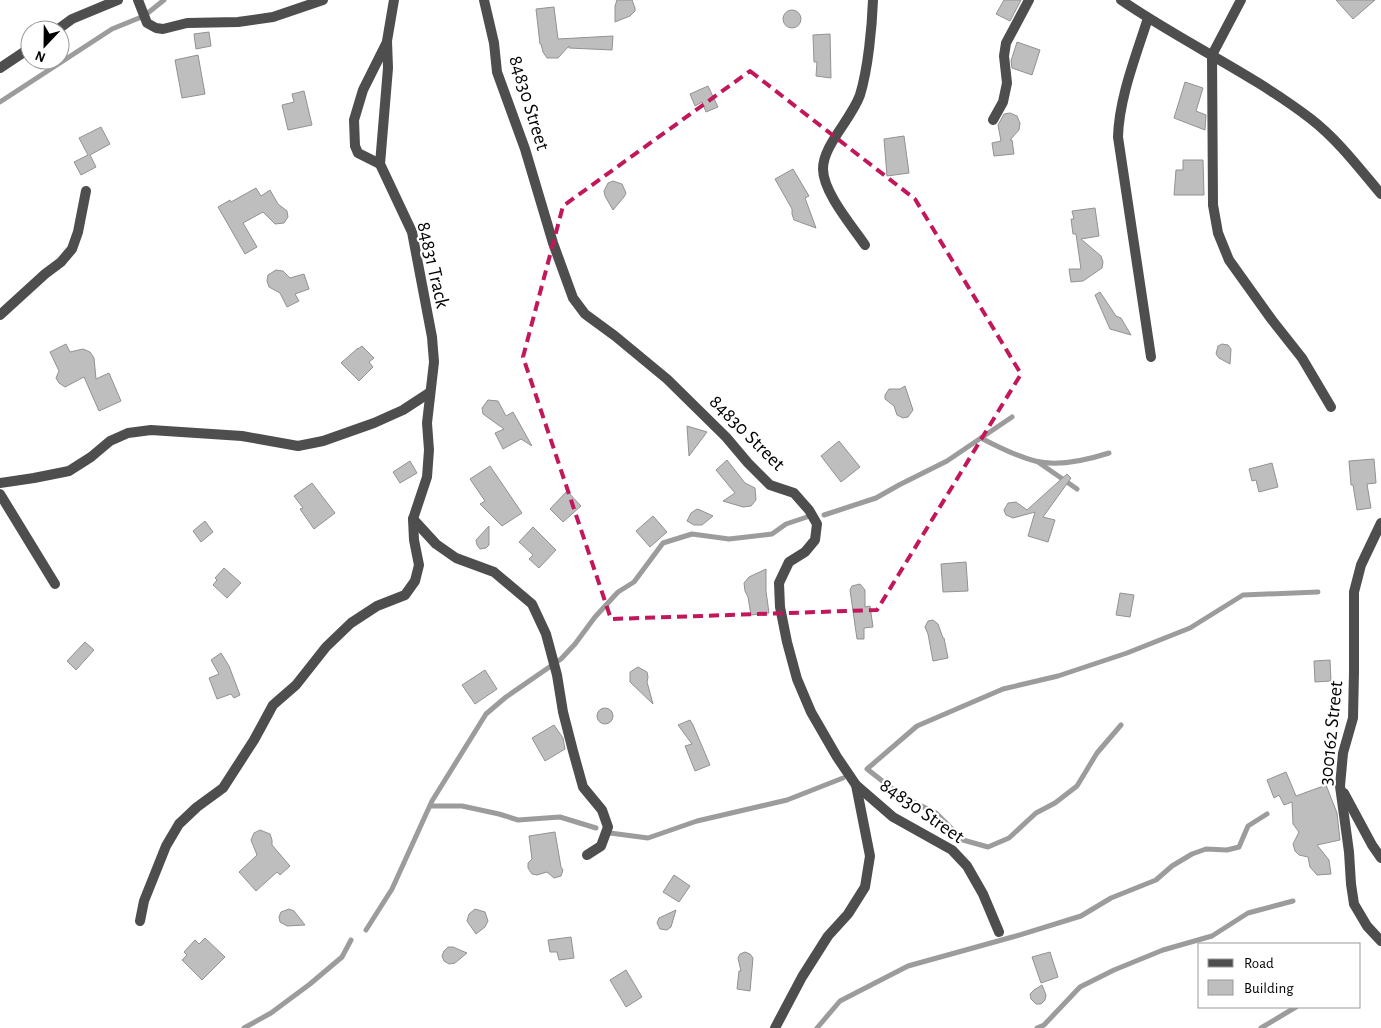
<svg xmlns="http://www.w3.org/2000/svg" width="1381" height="1028" viewBox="0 0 1381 1028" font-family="'Alegreya Sans',sans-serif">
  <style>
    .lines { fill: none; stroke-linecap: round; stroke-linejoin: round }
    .stream { stroke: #9c9c9c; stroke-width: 5 }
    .building { fill: #bebebe; stroke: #929292 }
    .minor { stroke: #4e4e4e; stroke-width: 10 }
    .tertiary { stroke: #4e4e4e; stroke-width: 10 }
    .marked { fill: none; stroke: #c2185b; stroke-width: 4; stroke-dasharray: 10 6; stroke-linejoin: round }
    .labels { text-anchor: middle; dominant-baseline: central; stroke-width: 4.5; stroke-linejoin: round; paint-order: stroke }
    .street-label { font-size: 20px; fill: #000; stroke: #fff }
  </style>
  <rect width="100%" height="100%" fill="#fff"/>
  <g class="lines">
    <!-- stream -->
    <g class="stream">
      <path d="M 0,102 L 112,29 L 144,16 L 164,0"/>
      <path d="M 981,438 C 998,447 1016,456 1035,461 C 1058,467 1087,460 1109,453"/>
      <path d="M 1038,462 L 1077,489"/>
      <path d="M 824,515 L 876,498 L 899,485 L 947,461 L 1012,417"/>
      <path d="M 1121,725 L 1097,753 L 1077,786 L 1055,803 L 1036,813 L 1009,838 L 988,847 L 963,840 L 936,813 L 903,797 L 867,769 L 917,726 L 1003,689 L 1058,676 L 1127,653 L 1190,628 L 1243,595 L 1318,592"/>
      <path d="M 430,806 L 462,806 L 499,814 L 518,820 L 560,817 L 596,828"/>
      <path d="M 610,833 L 648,838 L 697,821 L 787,800 L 843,778"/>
      <path d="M 366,930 L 392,889 L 432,801 L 486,714 L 506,697 L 561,659 L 575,644 L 595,617 L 618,592 L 634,582 L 663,543 L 692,534 L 729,539 L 772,534 L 786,524 L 807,517"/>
      <path d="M 244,1028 L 271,1013 L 310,984 L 342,957 L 351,940"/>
      <path d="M 817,1028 L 840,1001 L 908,966 L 1016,936 L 1081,916 L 1111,898 L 1156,880 L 1172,866 L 1192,854 L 1206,849 L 1227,850 L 1239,847 L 1248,826 L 1267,814"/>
      <path d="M 1037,1028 L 1044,1025 L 1080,987 L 1114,970 L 1163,950 L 1212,936 L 1248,913 L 1293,901"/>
      <path d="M 1261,1028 L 1296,1007"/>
    </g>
  </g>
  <!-- building -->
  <g class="building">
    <path d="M 617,0 L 632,0 L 635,8 L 635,11 L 630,16 L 615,22 L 615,6 Z"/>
    <path d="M 1004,0 L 1021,0 L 1010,21 L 996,14 Z"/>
    <path d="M 1336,0 L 1375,0 L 1353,19 Z"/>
    <path d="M 554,7 L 558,39 L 613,36 L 612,50 L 569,48 L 569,46 L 558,58 L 547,58 L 543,52 L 541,44 L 540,44 L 536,9 Z"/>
    <circle cx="792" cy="19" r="9"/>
    <path d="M 209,32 L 211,46 L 196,49 L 194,34 Z"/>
    <path d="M 830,34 L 831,78 L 816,76 L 817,62 L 814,62 L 813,35 Z"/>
    <path d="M 1017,42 L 1040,50 L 1032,75 L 1012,68 L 1011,61 Z"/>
    <path d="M 198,55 L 205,94 L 182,98 L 175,60 Z"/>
    <path d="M 1185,82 L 1203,88 L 1196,111 L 1206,115 L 1205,130 L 1174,118 Z"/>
    <path d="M 708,86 L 718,107 L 706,112 L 702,102 L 695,106 L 690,94 Z"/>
    <path d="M 304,91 L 312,125 L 288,130 L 282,105 L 294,102 L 292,94 Z"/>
    <path d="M 1010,113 L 1017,116 L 1020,123 L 1019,130 L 1010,140 L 1012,140 L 1014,154 L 994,156 L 992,143 L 1001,141 L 998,125 L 1004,114 Z"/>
    <path d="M 101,127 L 110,144 L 90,155 L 96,167 L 81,175 L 74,162 L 88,155 L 79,138 Z"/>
    <path d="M 904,136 L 909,173 L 887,176 L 884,139 Z"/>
    <path d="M 1183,160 L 1203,160 L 1204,195 L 1174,195 L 1176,170 L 1183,170 Z"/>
    <path d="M 793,169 L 809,196 L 805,198 L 816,228 L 794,220 L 792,214 L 792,209 L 775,179 Z"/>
    <path d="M 613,181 L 622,184 L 626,193 L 624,197 L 613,210 L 605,196 L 604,191 L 608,183 Z"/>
    <path d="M 256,188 L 261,196 L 270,190 L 278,204 L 287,211 L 288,217 L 284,223 L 275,224 L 263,212 L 243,223 L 257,247 L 245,254 L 218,207 L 230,200 L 231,202 Z"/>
    <path d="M 1095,208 L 1099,236 L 1081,239 L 1101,256 L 1103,262 L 1102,268 L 1083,281 L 1071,282 L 1069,269 L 1081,269 L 1076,234 L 1073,234 L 1071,219 L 1074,219 L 1072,211 Z"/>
    <path d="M 276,270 L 283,271 L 290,278 L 304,274 L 309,289 L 295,294 L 299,301 L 287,307 L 280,293 L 269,287 L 267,281 L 268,275 Z"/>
    <path d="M 1100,292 L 1116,316 L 1121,318 L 1131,335 L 1110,329 L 1095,295 Z"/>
    <path d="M 66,344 L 70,352 L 83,349 L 90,352 L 94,358 L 96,379 L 109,373 L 121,401 L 99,411 L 84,377 L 65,387 L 59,383 L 56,378 L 59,371 L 50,352 Z"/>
    <path d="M 1222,344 L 1228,345 L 1231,349 L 1230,364 L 1219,358 L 1216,354 L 1218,346 Z"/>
    <path d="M 362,346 L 374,358 L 369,362 L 373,367 L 359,381 L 341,363 L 358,348 L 358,349 Z"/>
    <path d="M 905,386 L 913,410 L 908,417 L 903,418 L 897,415 L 894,406 L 885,399 L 885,395 L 889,389 L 900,389 Z"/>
    <path d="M 488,400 L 498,401 L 506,416 L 513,412 L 532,446 L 521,439 L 503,449 L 495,433 L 504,429 L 483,414 L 482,408 Z"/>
    <path d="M 687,426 L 707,432 L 689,456 Z"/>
    <path d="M 839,441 L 860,467 L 841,482 L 821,456 Z"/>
    <path d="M 1374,459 L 1376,483 L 1367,484 L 1371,508 L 1357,510 L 1353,485 L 1351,485 L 1349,461 Z"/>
    <path d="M 727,460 L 745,483 L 755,488 L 756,500 L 751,506 L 743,507 L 723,501 L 735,493 L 716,470 Z"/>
    <path d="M 410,461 L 417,473 L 400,483 L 393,472 Z"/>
    <path d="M 1272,463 L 1278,487 L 1259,492 L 1256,480 L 1252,481 L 1249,469 Z"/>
    <path d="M 490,466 L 522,513 L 502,526 L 480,504 L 485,501 L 470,479 Z"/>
    <path d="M 1067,474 L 1071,478 L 1043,517 L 1055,520 L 1048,542 L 1028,536 L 1035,512 L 1013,518 L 1006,515 L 1004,510 L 1008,503 L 1016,502 L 1027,510 Z"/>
    <path d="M 312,483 L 335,513 L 314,529 L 300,509 L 303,508 L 294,496 Z"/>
    <path d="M 567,491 L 581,506 L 563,522 L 550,509 Z"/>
    <path d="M 697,509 L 700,510 L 713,516 L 702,525 L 694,525 L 687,521 L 691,513 Z"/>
    <path d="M 653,516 L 667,532 L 650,547 L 636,531 Z"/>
    <path d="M 205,521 L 213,532 L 201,542 L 193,531 Z"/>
    <path d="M 489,526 L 489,545 L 486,548 L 480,549 L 477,545 L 476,540 Z"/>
    <path d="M 533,527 L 556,550 L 539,568 L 529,559 L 533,555 L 519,542 Z"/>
    <path d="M 966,562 L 968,591 L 943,592 L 941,564 Z"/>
    <path d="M 224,568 L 241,583 L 227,598 L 213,585 L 217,580 L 215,578 Z"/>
    <path d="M 766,569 L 766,591 L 769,613 L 751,615 L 748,597 L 745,591 L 744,583 L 749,577 Z"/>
    <path d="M 860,584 L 865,590 L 865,607 L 870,606 L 873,627 L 864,628 L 864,639 L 857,639 L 850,590 L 852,586 Z"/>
    <path d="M 1120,593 L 1134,595 L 1130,617 L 1116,615 Z"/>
    <path d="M 933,620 L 938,624 L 943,638 L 944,638 L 948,658 L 933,661 L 928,634 L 925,627 L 928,621 Z"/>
    <path d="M 85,642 L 94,650 L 76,670 L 67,661 Z"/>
    <path d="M 221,653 L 229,666 L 240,695 L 234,698 L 231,694 L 217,699 L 209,678 L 219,674 L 211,660 Z"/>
    <path d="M 1330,660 L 1331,681 L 1315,682 L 1314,661 Z"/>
    <path d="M 638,667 L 647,672 L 648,677 L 647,682 L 653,704 L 630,682 L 630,672 Z"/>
    <path d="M 485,670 L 497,689 L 475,704 L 462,685 Z"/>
    <circle cx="605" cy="716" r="8"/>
    <path d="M 690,720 L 693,725 L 710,765 L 695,771 L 685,746 L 692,744 L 678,725 Z"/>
    <path d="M 554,725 L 563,738 L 565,749 L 545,761 L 532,738 Z"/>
    <path d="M 1286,772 L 1296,796 L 1326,785 L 1337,813 L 1340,840 L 1317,845 L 1329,860 L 1331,874 L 1317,875 L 1310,867 L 1308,857 L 1299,855 L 1295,851 L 1293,844 L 1299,832 L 1293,824 L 1292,802 L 1284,805 L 1279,795 L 1274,798 L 1267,780 Z"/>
    <path d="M 260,830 L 270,834 L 272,840 L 272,845 L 290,866 L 280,875 L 277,872 L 256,891 L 239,872 L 257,855 L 251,840 L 254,833 Z"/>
    <path d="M 555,832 L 561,867 L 563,870 L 561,876 L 554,878 L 547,872 L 537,875 L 532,874 L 528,868 L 528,863 L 532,859 L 529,836 Z"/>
    <path d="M 674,875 L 690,886 L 679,902 L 663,892 Z"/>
    <path d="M 289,909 L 294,911 L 305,925 L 287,926 L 280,922 L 279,917 L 281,912 Z"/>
    <path d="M 475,909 L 485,912 L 488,921 L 485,927 L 476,934 L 467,921 L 469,914 Z"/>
    <path d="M 676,910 L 671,927 L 667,930 L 660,929 L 657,923 L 659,918 Z"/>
    <path d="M 571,937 L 574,958 L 559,960 L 557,952 L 550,952 L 548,940 Z"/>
    <path d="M 205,938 L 225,957 L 202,980 L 182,960 L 187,955 L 184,952 L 195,940 L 199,944 Z"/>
    <path d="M 448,947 L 453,947 L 467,953 L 455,963 L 449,964 L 444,961 L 442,956 L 444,951 Z"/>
    <path d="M 745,952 L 750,954 L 753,958 L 750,991 L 737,989 L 739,971 L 741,971 L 738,958 L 740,954 Z"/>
    <path d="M 1050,952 L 1058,977 L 1041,983 L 1032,957 Z"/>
    <path d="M 626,970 L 642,997 L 626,1007 L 610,980 Z"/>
    <path d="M 1042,985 L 1046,995 L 1045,1000 L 1041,1004 L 1036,1004 L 1031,999 L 1030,994 L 1034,990 Z"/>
  </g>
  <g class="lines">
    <!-- minor -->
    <g class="minor">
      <path d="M 138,0 L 147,23 L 156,28 L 163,29 L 187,23 L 238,22 L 273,17 L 323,0"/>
      <path d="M 484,0 L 494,43 L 497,72 L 525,149 L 553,243 L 573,298 L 585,314 L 615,336 L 667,379 L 726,437 L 748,463 L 770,485 L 794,493 L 809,510 L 817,524 L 815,540 L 805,552 L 789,562 L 779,583 L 780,607 L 787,642 L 797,679 L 811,712 L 837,757 L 856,785 L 893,817 L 952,850 L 967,866 L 983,894 L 999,932"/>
      <path d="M 1241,0 L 1212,55 L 1213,205 L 1218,233 L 1229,260 L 1272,320 L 1302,358 L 1331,407"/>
      <path d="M 1148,18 C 1136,56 1119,98 1118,137 L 1151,357"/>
      <path d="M 57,30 L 72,19 L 118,0"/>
      <path d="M 0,68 L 30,48"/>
      <path d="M 993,120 L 1003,102 L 1007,83 L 1004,56 L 1006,43 L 1029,0"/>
      <path d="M 380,164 L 358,153 L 355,146 L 354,120 L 363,90 L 386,44"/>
      <path d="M 865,245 C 852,226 823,192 823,169 C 823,145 851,120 860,95 C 868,69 872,27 873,0"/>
      <path d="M 0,315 L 45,274 L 61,262 L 72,249 L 78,232 L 86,191"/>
      <path d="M 0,483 L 34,478 L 69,471 L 91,457 L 110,441 L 128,433 L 151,430 L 242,436 L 298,446 L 323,441 L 374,423 L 403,410 L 429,393"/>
      <path d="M 0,494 L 55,584"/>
      <path d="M 413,519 L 436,544 L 456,558 L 494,572 L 532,604 L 546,634 L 557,675 L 563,712 L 573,751 L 583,787 L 602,810 L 608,827 L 601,846 L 587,855"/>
      <path d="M 1381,523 L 1361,565 L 1354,592 L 1354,672 L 1353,718 L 1343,753 L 1340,786 L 1349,852 L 1351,884 L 1354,904 L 1367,926 L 1381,941"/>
      <path d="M 1344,793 L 1372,845 L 1381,858"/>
      <path d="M 140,921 L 144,901 L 166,846 L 179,824 L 197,807 L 223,788 L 254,740 L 273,705 L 296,685 L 326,647 L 351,623 L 377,606 L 405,595 L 415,581 L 419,565 L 414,540 L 413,519 L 427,477 L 429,450 L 427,423 L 434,362 L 432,337 L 412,232 L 380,164 L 388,68 L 387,41 L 394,0"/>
      <path d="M 775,1028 L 802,977 L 828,936 L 848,914 L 865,887 L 870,856 L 856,785"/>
    </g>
    <!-- tertiary -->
    <path class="tertiary" d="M 1121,0 C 1182,42 1251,73 1311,119 C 1338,140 1359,168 1381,194"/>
  </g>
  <!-- marked area -->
  <path class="marked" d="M 750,71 L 915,199 L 1021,374 L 877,610 L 611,619 L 523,357 L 563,206 Z"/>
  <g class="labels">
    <!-- street labels -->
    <g class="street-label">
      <text transform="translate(529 103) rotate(73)">84830 Street</text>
      <text transform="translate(433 265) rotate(77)">84831 Track</text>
      <text transform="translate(747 433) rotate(45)">84830 Street</text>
      <text transform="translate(1331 733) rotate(-84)">300162 Street</text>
      <text transform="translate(922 811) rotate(35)">84830 Street</text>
    </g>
  </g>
  <!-- legend -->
  <rect x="1198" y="943" width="162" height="65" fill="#ffffff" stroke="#999999"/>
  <rect x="1208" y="959" width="25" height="8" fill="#4e4e4e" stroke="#999999"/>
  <text x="1244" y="968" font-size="15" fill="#000000">Road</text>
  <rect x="1208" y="980" width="25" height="15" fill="#bebebe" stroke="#999999"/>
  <text x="1244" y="993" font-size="15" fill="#000000">Building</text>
  <!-- north arrow -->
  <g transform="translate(45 45) rotate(202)"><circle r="24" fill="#ffffff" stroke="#999999"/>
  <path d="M0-4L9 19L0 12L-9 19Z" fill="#000000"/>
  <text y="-8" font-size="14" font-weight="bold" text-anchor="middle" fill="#000000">N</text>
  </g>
</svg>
